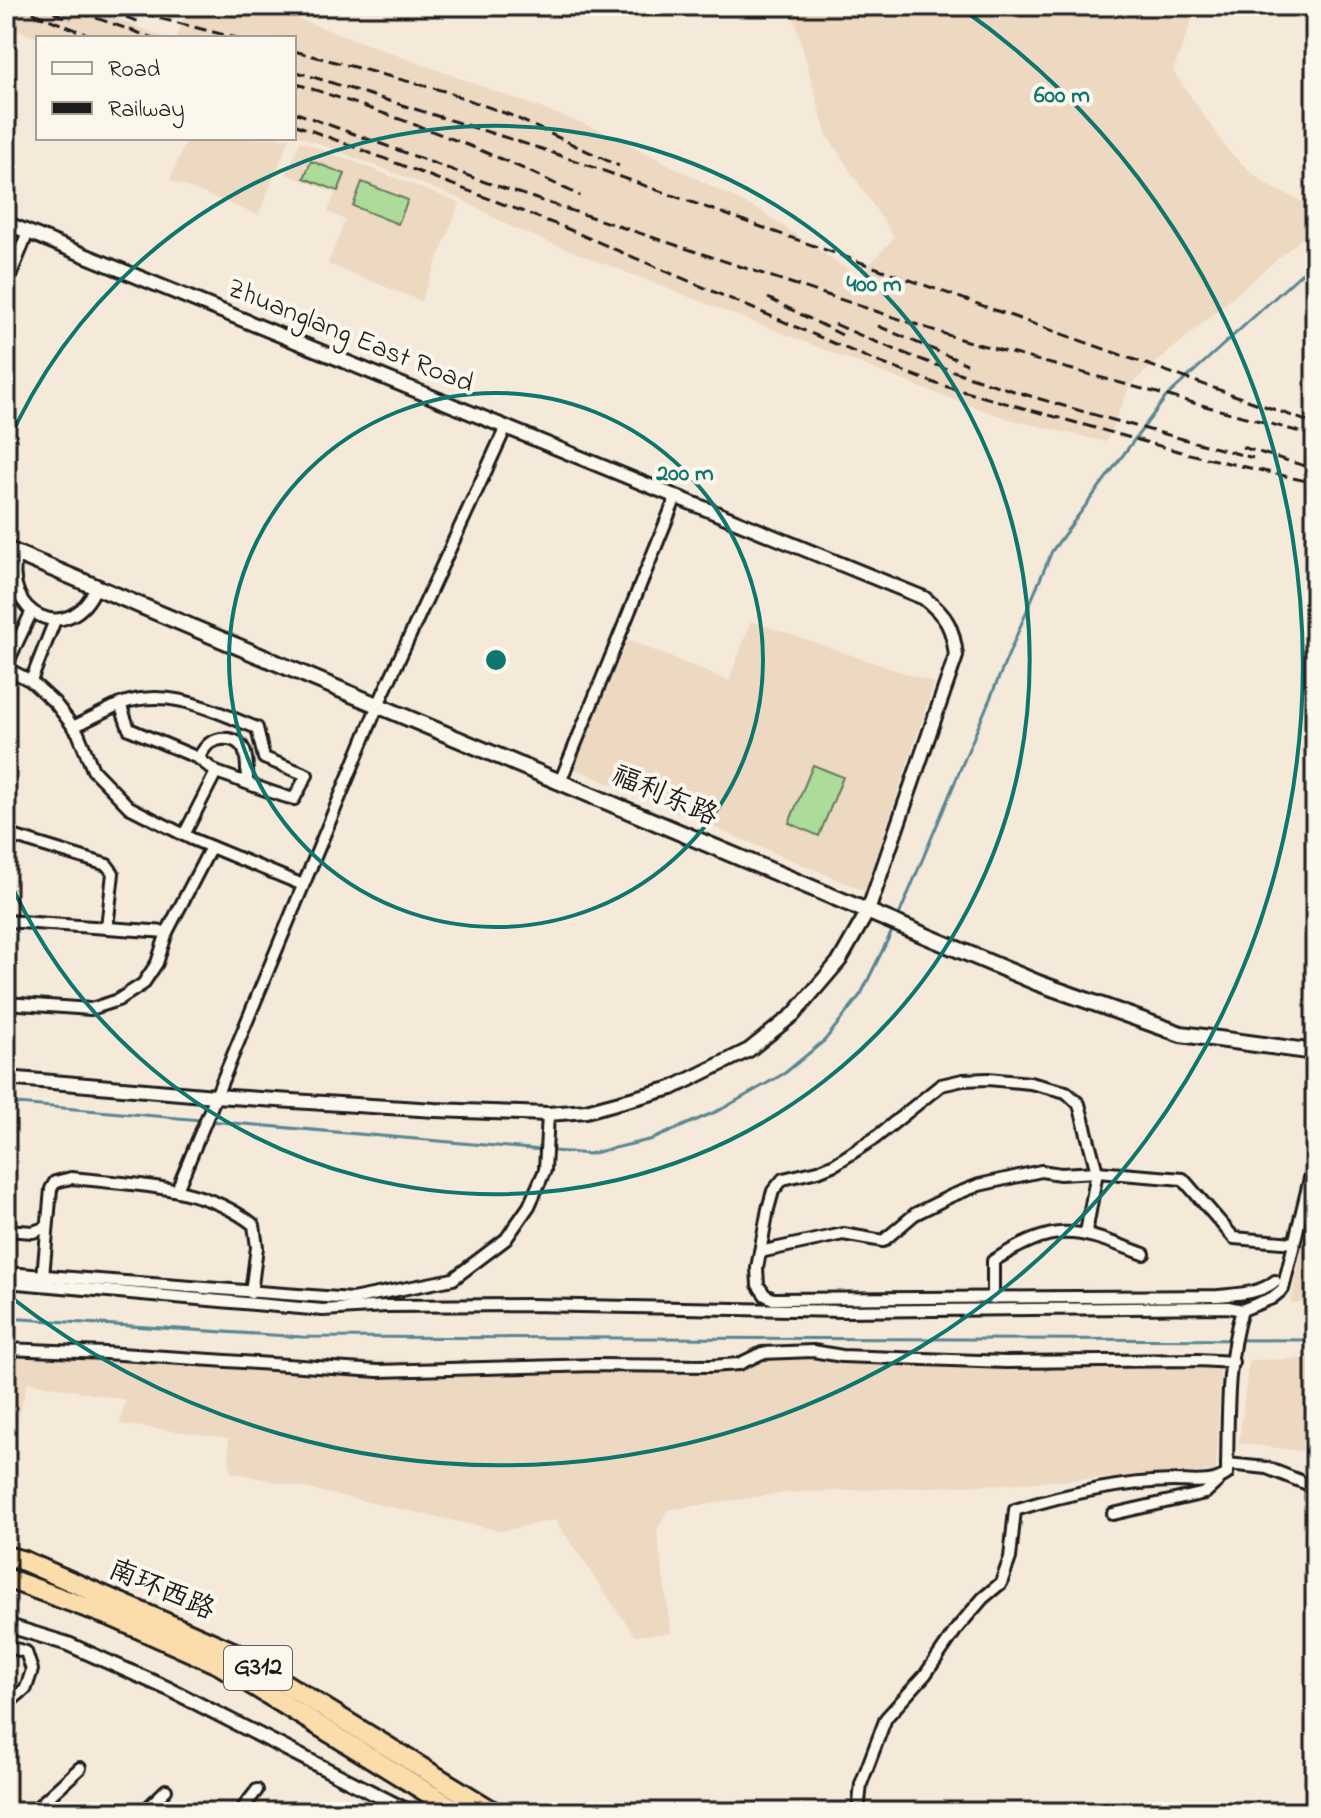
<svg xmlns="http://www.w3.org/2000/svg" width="1321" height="1818" viewBox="0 0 1321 1818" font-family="'Indie Flower','LXGW WenKai TC',sans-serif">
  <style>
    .built { fill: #edd8c2 }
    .green { fill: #addb9a; stroke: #647c5b; stroke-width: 2 }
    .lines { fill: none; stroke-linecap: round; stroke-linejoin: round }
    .stream { stroke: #598693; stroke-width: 3 }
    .minor-casing { stroke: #1c1c1c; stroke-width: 16 }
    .tertiary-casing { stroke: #1c1c1c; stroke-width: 18 }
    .secondary-casing { stroke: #1c1c1c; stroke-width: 20 }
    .trunk-casing { stroke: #1c1c1c; stroke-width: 24 }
    .minor { stroke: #fbf7ec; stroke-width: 10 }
    .tertiary { stroke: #fbf7ec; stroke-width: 12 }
    .secondary { stroke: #fbf7ec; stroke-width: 14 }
    .trunk { stroke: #fbddab; stroke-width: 18 }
    .rail { stroke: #1c1c1c; stroke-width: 3; stroke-dasharray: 12 6; stroke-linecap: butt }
    .ring { fill: none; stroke: #0f766e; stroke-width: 4 }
    .labels { text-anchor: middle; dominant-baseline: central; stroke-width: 8; stroke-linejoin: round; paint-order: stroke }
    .shield { fill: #fbf7ec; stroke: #5f5e5a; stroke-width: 2 }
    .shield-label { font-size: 26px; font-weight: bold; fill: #1c1c1c }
    .street-label { font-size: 28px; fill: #1c1c1c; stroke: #fbf7ec }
    .centre { fill: #0f766e; stroke: #fbf7ec; stroke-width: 4 }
    .ring-label { font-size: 24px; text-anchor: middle; font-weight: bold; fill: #0f766e; stroke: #fbf7ec; stroke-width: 8; stroke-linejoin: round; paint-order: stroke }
  </style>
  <rect width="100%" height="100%" fill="#f5e9d9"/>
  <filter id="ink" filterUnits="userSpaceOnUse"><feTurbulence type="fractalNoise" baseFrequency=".0125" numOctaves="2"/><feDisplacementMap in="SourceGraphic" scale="16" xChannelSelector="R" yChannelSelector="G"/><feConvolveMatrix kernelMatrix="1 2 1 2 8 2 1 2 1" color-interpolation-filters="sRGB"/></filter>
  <g filter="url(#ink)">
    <!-- built -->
    <g class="built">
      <path d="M 6,6 L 86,6 L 166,38 L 38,38 L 6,25 Z"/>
      <path d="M 189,6 L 263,6 L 603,131 L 762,212 L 859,277 L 894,237 L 826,134 L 791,6 L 1197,6 L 1173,71 L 1230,153 L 1265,184 L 1315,208 L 1315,227 L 1130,385 L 1106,442 L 1009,419 L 935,393 L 513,228 L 461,199 L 294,134 L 294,38 L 176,38 Z"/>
      <path d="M 187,138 L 290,138 L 258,215 L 170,180 Z"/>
      <path d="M 300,141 L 460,203 L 421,301 L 328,264 L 345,220 L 328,212 L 335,193 L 287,174 Z"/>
      <path d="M 751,621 L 934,683 L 865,891 L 573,768 L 628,640 L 729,681 Z"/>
      <path d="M 1315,1180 L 1315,1303 L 1291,1303 Z"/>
      <path d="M 6,1341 L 351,1361 L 1221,1354 L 1216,1471 L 1003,1484 L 783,1493 L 667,1510 L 657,1530 L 671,1633 L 635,1636 L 555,1520 L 501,1531 L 231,1472 L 228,1438 L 120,1424 L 126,1400 L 28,1382 L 15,1429 L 6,1428 Z"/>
      <path d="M 1315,1359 L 1315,1453 L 1239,1443 L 1249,1360 Z"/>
    </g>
    <!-- green -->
    <g class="green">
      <path d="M 311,161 L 345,174 L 338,191 L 304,178 Z"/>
      <path d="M 362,182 L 408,200 L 398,224 L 353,206 Z"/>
      <path d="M 813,765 L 843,777 L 819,836 L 789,823 Z"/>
    </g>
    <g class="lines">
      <!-- stream -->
      <g class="stream">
        <path d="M 897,920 L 1052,551 L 1166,397 L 1315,261"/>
        <path d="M 6,1103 L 201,1120"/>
        <path d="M 209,1121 L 589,1154 L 653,1139 L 722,1109 L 785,1073 L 825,1040 L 861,994 L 894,927"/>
        <path d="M 6,1318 L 302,1337 L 1315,1340"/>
      </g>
      <!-- minor casing -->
      <g class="minor-casing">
        <g id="minor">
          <path d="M 6,286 L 28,232"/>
          <path d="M 17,553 C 0,615 70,648 96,587"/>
          <path d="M 6,666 L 31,613"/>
          <path d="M 6,668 L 31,681 L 55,703 L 78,733 L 93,770 L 129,807 L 192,839 L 303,885"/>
          <path d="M 31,681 L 55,620"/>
          <path d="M 120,704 C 170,687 211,710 257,728 L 264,758 L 307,775 L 294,799 C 267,792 243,781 216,772"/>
          <path d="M 73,727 L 120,704 L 129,729 L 198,758 L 216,772 L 184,835"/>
          <path d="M 198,758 C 202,753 205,746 210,743 C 221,736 238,737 244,750 C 248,760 247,771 247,782"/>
          <path d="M 560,782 L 676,497"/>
          <path d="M 6,834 L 107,865 L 113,873 L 107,928 L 6,921"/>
          <path d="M 107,928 L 167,932 L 211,847"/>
          <path d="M 6,1003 L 91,1009 L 118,1000 L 143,984 L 157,963 L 167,932"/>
          <path d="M 177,1190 L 378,705 L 506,427"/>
          <path d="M 6,1230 L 33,1232 L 47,1227"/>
          <path d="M 1086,1233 L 1097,1172 L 1079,1104 L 1066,1092 L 1030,1083 L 988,1079 L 963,1080 L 941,1085 L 875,1138 L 835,1164 L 818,1171 L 783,1179 L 773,1191 L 768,1209 L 757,1268 L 758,1285 L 765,1295 L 773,1299 L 1218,1296 C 1237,1294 1260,1294 1275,1281"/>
          <path d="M 760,1252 L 843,1234 L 883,1241 L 915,1214 L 951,1196 L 979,1185 L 1041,1171 L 1060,1174 L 1097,1172 L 1183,1179 L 1234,1238 L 1294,1243"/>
          <path d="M 6,1273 L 352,1299 L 453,1279 L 506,1239 L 529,1206 L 545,1170 L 548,1114"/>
          <path d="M 43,1276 L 51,1189 L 55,1182 L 71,1178 C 135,1185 202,1184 254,1225 L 257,1247 L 251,1293"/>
          <path d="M 6,1282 L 323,1310 L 386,1306 L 529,1305 L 843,1311 L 1228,1307 L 1242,1310"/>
          <path d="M 993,1298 L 993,1261 C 1059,1220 1075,1229 1144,1254"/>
          <path d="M 6,1349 L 105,1353 L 378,1371 L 595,1365 L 711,1366 L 739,1364 L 762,1353 L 813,1351 L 842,1356 L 1006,1362 L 1198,1360 L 1233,1362"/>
          <path d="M 1227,1464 L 1267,1468 L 1315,1487"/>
          <path d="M 1113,1514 L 1205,1493 L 1218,1481"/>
          <path d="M 6,1646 L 26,1652 L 32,1670 L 26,1688 L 6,1705"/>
          <path d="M 32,1812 L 80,1768"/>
          <path d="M 143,1812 L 166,1790"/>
          <path d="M 240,1812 L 257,1790"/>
          <path d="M 858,1812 L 861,1784 L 886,1718 L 925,1675 L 958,1627 L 983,1598 L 1001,1583 L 1010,1558 L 1015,1510 C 1066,1494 1120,1482 1173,1481 C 1191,1481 1212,1485 1227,1474 C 1228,1421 1226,1361 1242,1310 L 1272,1298 L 1283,1289 L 1315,1158"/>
        </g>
      </g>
      <!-- tertiary casing -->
      <g class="tertiary-casing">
        <g id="tertiary">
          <path d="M 6,223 L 924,598 C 947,616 953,628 956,656 L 868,911 L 840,960 L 794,1014 L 749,1050 L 672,1088 L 586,1111 L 548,1114 L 435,1110 L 215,1096 L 6,1078"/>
          <path d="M 6,1625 L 68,1644 L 169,1689 L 410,1812"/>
        </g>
      </g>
      <!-- secondary casing -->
      <g class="secondary-casing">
        <path id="secondary" d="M 6,549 L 1038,983 L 1181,1034 L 1315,1052"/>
      </g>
      <!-- trunk casing -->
      <g class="trunk-casing">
        <g id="trunk">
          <path d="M 6,1556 L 24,1561 L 233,1652 L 494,1812"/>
          <path d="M 6,1578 L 115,1618 L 220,1665 L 459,1812"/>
        </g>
      </g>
      <!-- minor -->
      <use href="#minor" class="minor"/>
      <!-- tertiary -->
      <use href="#tertiary" class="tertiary"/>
      <!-- secondary -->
      <use href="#secondary" class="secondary"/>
      <!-- trunk -->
      <use href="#trunk" class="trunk"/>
      <!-- rail -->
      <g class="rail">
        <path d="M 16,6 L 96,38"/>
        <path d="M 37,6 L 71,19"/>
        <path d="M 62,6 L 153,38"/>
        <path d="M 92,6 L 140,22"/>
        <path d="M 126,6 L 162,19 L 237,38"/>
        <path d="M 294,51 L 444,91 L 510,115 L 619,166"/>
        <path d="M 294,71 L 542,149 L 1315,424"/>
        <path d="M 294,83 C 392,115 488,149 580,196"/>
        <path d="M 294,112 L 485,182 L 963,340 L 1315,436"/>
        <path d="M 294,124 L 563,227 L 873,360 L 937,384 L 1185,453 L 1315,483"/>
        <path d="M 768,298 L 842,335"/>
        <path d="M 835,324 C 965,384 1115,420 1253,458"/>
        <path d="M 878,326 L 967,364"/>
        <path d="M 1242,447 L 1315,469"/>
      </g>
    </g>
  </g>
  <!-- distance rings -->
  <g class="ring">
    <circle cx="496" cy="660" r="267"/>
    <path d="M6 447A534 534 0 1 1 6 873"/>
    <path d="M961 8A801 801 0 1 1 8 1295"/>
  </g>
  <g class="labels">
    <!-- shield labels -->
    <rect class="shield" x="224" y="1646" width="68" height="44" rx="6"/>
    <g class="shield-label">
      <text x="258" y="1668">G312</text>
    </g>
    <!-- street labels -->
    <g class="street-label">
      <text transform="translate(350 337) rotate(22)">Zhuanglang East Road</text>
      <text transform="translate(664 797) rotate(23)">福利东路</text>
      <text transform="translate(161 1591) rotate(23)">南环西路</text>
    </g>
  </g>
  <circle cx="496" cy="660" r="12" class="centre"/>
  <g class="ring-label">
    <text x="1062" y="102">600 m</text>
    <text x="874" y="291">400 m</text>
    <text x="685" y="480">200 m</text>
  </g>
  <!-- margin -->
  <rect width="1321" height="1818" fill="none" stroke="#fbf7ec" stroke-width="32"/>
  <rect x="16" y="16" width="1289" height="1786" fill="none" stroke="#1c1c1c" stroke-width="3" filter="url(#ink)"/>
  <!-- legend -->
  <rect x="36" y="36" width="260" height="104" fill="#fbf7ec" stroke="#a29f99" stroke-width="2"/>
  <rect x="52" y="62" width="40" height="12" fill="#fbf7ec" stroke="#a29f99" stroke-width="2"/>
  <text x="108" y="76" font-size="24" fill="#1c1c1c">Road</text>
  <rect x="52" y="102" width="40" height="12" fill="#1c1c1c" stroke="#a29f99" stroke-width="2"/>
  <text x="108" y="116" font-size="24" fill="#1c1c1c">Railway</text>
</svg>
